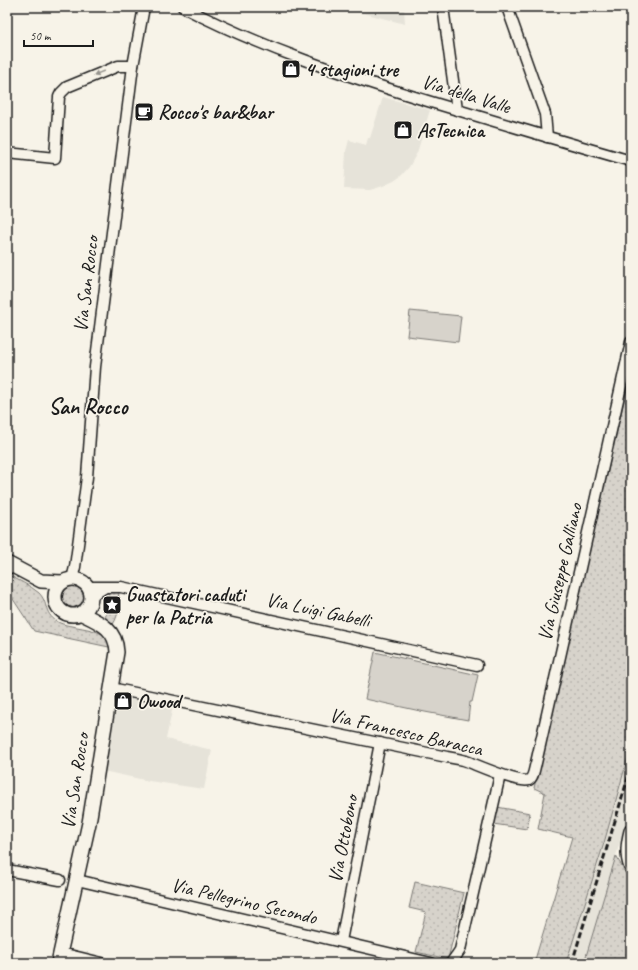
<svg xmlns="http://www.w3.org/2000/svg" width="638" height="970" viewBox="0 0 638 970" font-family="Caveat,sans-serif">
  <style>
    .built { fill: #e6e3d9 }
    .grass { fill: url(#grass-dots); stroke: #7a7874 }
    .park { fill: #d7d3cb; stroke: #7a7874 }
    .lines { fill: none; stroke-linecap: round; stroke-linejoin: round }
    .minor-casing { stroke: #1c1c1c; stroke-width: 13 }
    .tertiary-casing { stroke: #1c1c1c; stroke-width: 16 }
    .minor { stroke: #f7f3e8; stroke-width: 10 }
    .tertiary { stroke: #f7f3e8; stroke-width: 13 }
    .rail { stroke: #1c1c1c; stroke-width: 3; stroke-dasharray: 6 3; stroke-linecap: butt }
    .oneway { fill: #94928c }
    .labels { text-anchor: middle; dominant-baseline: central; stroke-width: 3.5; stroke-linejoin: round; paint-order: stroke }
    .poi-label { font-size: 20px; font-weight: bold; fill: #1c1c1c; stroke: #f7f3e8; text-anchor: start }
    .street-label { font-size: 20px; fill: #1c1c1c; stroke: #f7f3e8 }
    .quarter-label { font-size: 22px; font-weight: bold; fill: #1c1c1c; stroke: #f7f3e8 }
  </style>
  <defs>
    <pattern id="grass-dots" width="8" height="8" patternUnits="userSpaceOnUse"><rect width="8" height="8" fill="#d7d3cb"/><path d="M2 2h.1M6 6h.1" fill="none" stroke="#b8b5ae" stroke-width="1.8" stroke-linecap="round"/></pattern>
  </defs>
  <rect width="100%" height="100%" fill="#f7f3e8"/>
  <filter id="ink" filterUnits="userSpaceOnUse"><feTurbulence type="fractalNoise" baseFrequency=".025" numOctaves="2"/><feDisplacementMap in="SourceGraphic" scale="8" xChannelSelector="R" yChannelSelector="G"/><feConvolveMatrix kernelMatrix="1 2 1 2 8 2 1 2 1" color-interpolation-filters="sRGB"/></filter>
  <g filter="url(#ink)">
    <!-- built -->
    <g class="built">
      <path d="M 340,7 L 404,7 L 405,24 Z"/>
      <path d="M 383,97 L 430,110 L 417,153 L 409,167 L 401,176 L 394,181 L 383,186 L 370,190 L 344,189 L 346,151 L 349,140 L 366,145 L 368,138 L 370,138 Z"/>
      <path d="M 116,696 L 165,706 L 173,706 L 166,739 L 212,750 L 204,789 L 149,781 L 103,771 Z"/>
      <path d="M 631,746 L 631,805 L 584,963 L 566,963 L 604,843 Z"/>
    </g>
    <!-- grass -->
    <g class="grass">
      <path d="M 631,371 L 631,746 L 604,843 L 566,963 L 534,963 L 572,837 L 538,829 L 545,793 L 534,788 Z"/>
      <path d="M 7,574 C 17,580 30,585 39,593 C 49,603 43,615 60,623 C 74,629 111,627 109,647 L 34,631 L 7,590 Z"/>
      <path d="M 112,581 L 113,584 L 121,584 C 115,600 123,610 112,626 L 104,620 L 108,610 L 109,593 L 112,593 Z"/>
      <circle cx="73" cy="597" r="16"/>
      <path d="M 497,807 L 530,813 L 527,829 L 493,824 Z"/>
      <path d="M 616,856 L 631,883 L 631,963 L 584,963 Z"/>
      <path d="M 415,882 L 464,893 L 448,959 L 416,952 L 426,912 L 409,908 Z"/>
    </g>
    <!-- park -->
    <g class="park">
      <path d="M 410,311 L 461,316 L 458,342 L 407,336 Z"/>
      <path d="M 375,652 L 478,675 L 472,702 L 470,702 L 468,720 L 425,712 L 365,699 Z"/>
    </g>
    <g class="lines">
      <!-- minor casing -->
      <g class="minor-casing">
        <g id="minor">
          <path d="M 183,7 C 262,48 346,76 431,102 C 497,122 564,142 631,161"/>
          <path d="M 443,7 L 457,110"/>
          <path d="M 507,7 L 545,114 L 547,137"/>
          <path d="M 7,153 L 55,158 L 59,97 L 61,93 L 67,87 L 118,66 L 133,66"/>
          <path d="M 72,579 L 75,567 L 87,477 L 95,367 L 133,66 L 144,7"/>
          <path d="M 88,587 L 121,587 L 477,665"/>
          <path d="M 91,596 L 104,588"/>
          <path d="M 111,688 L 447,757 C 453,758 460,759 466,761 C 477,765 519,784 529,780 C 534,777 534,768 536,763 L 631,342"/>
          <path d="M 7,870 L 60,880"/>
          <path d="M 77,880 L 431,963"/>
          <path d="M 341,941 L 380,743"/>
          <path d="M 61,953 L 102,963"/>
          <path d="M 451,963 L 456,956 L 460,950 L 500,775"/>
        </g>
      </g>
      <!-- tertiary casing -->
      <g class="tertiary-casing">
        <g id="tertiary">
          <path d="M 7,563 L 41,581 L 62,582"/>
          <circle cx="73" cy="597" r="18"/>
          <path d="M 631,831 C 628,843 626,855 631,867"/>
          <path d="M 58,963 L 89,823 L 117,652 C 116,628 99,622 80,613"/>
        </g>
      </g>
      <!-- minor -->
      <use href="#minor" class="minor"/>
      <!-- tertiary -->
      <use href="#tertiary" class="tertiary"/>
      <!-- rail -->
      <path class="rail" d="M 572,963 L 631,768"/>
    </g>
    <!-- one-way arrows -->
    <defs><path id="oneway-solid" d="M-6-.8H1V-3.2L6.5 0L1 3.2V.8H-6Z"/></defs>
    <use class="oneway" href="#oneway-solid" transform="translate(99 73) rotate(158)"/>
  </g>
  <!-- icons -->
  <defs>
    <g id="shop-square" transform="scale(1)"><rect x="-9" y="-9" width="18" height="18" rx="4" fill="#1c1c1c" stroke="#f7f3e8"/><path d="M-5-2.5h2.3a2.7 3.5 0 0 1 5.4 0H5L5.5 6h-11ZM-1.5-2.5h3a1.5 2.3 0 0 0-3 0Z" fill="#fff"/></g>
    <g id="cafe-square" transform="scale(1)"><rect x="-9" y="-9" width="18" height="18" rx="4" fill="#1c1c1c" stroke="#f7f3e8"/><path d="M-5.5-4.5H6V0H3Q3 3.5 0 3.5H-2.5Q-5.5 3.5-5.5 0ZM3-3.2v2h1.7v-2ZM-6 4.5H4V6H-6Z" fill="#fff"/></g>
    <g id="sight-square" transform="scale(1)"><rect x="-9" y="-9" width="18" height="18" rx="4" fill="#1c1c1c" stroke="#f7f3e8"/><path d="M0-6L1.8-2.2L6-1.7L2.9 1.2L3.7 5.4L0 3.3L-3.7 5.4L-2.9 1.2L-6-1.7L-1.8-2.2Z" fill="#fff"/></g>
  </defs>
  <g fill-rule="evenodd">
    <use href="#shop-square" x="291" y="69"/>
    <use href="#cafe-square" x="144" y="112"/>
    <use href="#shop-square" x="403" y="130"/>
    <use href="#sight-square" x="112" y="605"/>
    <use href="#shop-square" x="123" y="701"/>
  </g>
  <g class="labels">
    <!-- poi labels -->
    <g class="poi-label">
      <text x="305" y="69">4 stagioni tre</text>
      <text x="158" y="112">Rocco's bar&amp;bar</text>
      <text x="417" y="130">AsTecnica</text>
      <text x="126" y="594">Guastatori caduti<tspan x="126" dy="23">per la Patria</tspan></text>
      <text x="137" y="701">Owood</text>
    </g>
    <!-- street labels -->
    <g class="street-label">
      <text transform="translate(466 94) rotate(17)">Via della Valle</text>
      <text transform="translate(86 284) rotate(-83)">Via San Rocco</text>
      <text transform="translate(560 572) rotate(-77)">Via Giuseppe Galliano</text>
      <text transform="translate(318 610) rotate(12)">Via Luigi Gabelli</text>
      <text transform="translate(406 732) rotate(13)">Via Francesco Baracca</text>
      <text transform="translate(75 781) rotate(-81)">Via San Rocco</text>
      <text transform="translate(343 839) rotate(-79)">Via Ottobono</text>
      <text transform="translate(244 901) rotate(13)">Via Pellegrino Secondo</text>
    </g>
    <!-- quarter labels -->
    <g class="quarter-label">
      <text x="88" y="407">San Rocco</text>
    </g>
  </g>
  <!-- margin -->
  <rect width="638" height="970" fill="none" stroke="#f7f3e8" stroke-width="24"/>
  <rect x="12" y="12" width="614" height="946" fill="none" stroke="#1c1c1c" stroke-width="1.5" filter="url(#ink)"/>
  <!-- scale -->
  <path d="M24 40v6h69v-6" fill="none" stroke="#1c1c1c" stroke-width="2"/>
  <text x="30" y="40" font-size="12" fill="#1c1c1c" stroke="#f7f3e8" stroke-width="3" paint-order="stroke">50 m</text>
</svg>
